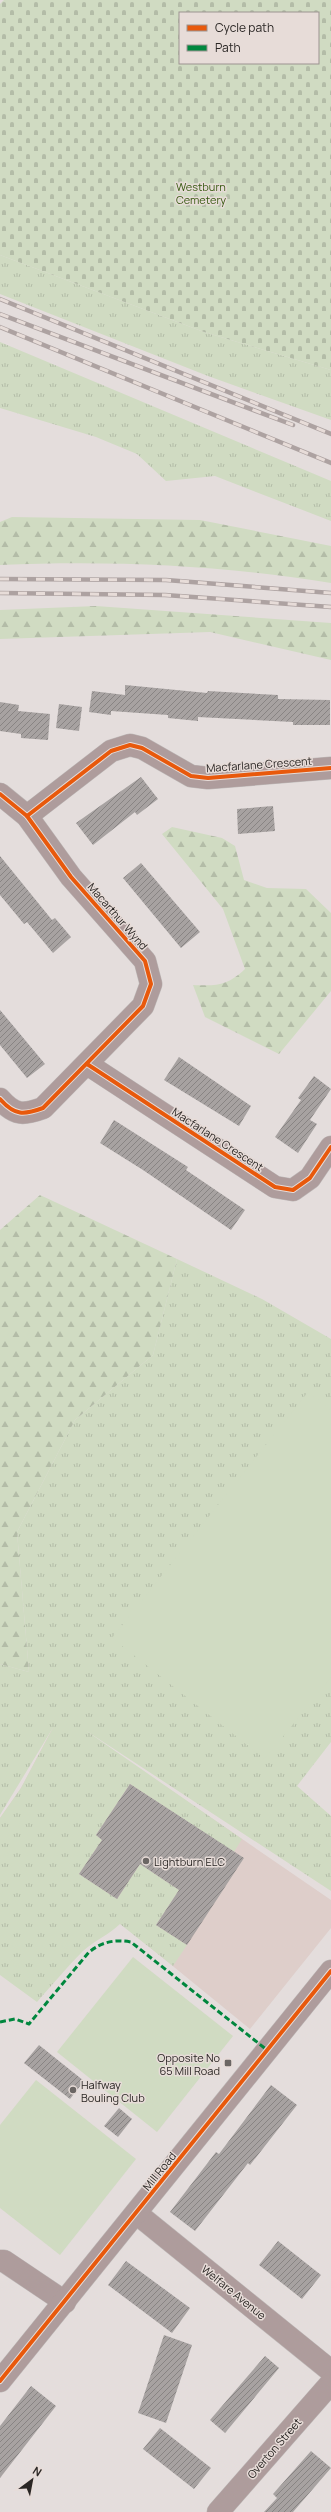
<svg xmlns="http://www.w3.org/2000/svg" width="331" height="2512" viewBox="0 0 331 2512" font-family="Manrope,sans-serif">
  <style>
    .education { fill: #dececa }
    .grass { fill: url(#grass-tufts) }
    .forest { fill: url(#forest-firs) }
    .cemetery { fill: url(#cemetery-stones); fill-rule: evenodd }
    .pitch { fill: #d0dbc2 }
    .building { fill: url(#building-hatch) }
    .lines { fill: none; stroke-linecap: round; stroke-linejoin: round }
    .minor-casing { stroke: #beb9b8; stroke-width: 23 }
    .minor { stroke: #ae9c9c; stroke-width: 22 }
    .rail-casing { stroke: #ada2a1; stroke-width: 4.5 }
    .rail { stroke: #e7dcd8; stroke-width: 3; stroke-dasharray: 9; stroke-linecap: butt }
    .quiet { stroke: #00873e; stroke-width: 3; stroke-dasharray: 6 3; stroke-linecap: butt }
    .cycleway-casing { stroke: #e7dcd8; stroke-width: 6 }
    .cycleway { stroke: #e8590c; stroke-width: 4 }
    .poi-dot { fill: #6b6664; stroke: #e7dcd8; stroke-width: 1.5 }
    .labels { text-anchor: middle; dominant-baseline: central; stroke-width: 3; stroke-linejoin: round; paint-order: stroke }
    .park-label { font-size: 11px; fill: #375a10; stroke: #e7dcd8 }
    .street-label { font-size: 11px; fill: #2a2624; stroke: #e7dcd8 }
    .poi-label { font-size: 11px; fill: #2a2624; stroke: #e7dcd8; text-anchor: start }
  </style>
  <defs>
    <pattern id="grass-tufts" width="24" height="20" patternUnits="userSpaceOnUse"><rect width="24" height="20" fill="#d0dbc2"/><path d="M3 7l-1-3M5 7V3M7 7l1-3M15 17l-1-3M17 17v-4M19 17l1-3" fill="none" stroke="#b3bca7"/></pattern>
    <pattern id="forest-firs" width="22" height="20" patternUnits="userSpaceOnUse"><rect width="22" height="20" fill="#d0dbc2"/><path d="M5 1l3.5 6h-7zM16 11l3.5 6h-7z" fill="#b3bca7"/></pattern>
    <pattern id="cemetery-stones" width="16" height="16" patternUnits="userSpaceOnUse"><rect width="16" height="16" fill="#d0dbc2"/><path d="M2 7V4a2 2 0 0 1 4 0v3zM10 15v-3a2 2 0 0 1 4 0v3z" fill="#b3bca7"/></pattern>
    <pattern id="building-hatch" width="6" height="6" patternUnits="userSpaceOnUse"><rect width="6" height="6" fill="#a7a2a1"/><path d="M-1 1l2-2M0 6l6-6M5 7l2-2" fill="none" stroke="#888483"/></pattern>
  </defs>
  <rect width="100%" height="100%" fill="#e4dddc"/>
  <!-- education -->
  <path class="education" d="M 60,1714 L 331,1900 L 331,1928 L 250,2029 L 120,1923 L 0,1818 L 21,1788 Z"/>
  <!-- grass -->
  <g class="grass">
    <path d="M 0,255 L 204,332 L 331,370 L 331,420 L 208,376 L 0,294 Z"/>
    <path d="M 0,342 L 331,481 L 331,521 L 215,476 L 166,481 L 137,454 L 96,437 L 0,408 Z"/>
    <path d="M 177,1259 L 262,1299 L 331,1339 L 331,1742 L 297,1786 L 331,1816 L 331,1891 L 85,1730 L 242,1839 L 234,1852 L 130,1784 L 96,1835 L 102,1840 L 79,1874 L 117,1899 L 140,1864 L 179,1890 L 156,1925 L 187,1945 L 173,1966 L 120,1924 C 109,1935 95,1940 83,1951 C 67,1967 52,1985 37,2002 L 0,1975 L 0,1818 L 21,1788 L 54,1726 L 0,1815 L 0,1664 L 29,1672 L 17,1532 L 75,1420 L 153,1355 Z"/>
  </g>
  <!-- forest -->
  <g class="forest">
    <path d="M 12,517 L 200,520 L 331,546 L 331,583 C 222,565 110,560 0,565 L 0,522 Z"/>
    <path d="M 96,606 L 331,623 L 331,660 L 210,632 L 0,639 L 0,610 Z"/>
    <path d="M 172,827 L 222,838 L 235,846 L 244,880 L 267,888 L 306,889 L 331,913 L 331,991 L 279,1054 L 205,1017 L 193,985 C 217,986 227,986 245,969 L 223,909 L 162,834 Z"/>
    <path d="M 40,1195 L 177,1259 L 153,1355 L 75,1420 L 17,1532 L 29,1672 L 0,1664 L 0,1230 Z"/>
  </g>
  <!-- cemetery -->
  <path class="cemetery" d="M 4,0 L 331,0 L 331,370 L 204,332 L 0,255 L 0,4 ZM 180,13 L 318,13 L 318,63 L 180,63 Z"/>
  <!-- pitch -->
  <g class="pitch">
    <path d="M 308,1392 L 331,1410 L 331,1677 L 265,1759 L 112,1638 Z"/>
    <path d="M 133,1957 L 233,2036 L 157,2132 L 57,2052 Z"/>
    <path d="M 36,2080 L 136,2159 L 60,2255 L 0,2208 L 0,2125 Z"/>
  </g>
  <!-- building -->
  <g class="building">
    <path d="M 125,685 L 207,693 L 208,691 L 278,695 L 278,699 L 330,700 L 330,725 L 293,725 L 293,722 L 198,717 L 198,721 L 168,718 L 168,715 L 111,711 L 111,715 L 89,712 L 92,691 L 125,695 Z"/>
    <path d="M 0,702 L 19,705 L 18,711 L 50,714 L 48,740 L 21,738 L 21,734 L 0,731 Z"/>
    <path d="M 59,704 L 82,707 L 79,731 L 56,728 Z"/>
    <path d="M 141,777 L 158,799 L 137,815 L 135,812 L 93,845 L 76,823 Z"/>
    <path d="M 273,806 L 275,831 L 238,834 L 237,809 Z"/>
    <path d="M 0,856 L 52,920 L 55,918 L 71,937 L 53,953 L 27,922 L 24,924 L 0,895 Z"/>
    <path d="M 141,863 L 200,932 L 181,948 L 123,878 Z"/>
    <path d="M 0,1010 L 45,1064 L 27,1078 L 0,1045 Z"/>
    <path d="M 179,1057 L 251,1106 L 239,1126 L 164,1080 Z"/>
    <path d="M 314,1076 L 331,1089 L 310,1120 L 317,1124 L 298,1153 L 275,1137 L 301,1100 L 298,1098 Z"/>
    <path d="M 114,1120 L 188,1167 L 186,1170 L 245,1210 L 231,1230 L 143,1170 L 100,1143 Z"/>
    <path d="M 130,1784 L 244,1858 L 187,1945 L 156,1925 L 179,1890 L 140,1864 L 117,1899 L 79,1874 L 102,1840 L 96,1835 Z"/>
    <path d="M 39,2045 L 84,2081 L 70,2099 L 24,2063 Z"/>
    <path d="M 271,2085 L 297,2105 L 250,2165 L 248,2163 L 195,2231 L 170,2212 L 216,2152 L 219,2154 Z"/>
    <path d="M 119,2108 L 132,2119 L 118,2137 L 104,2126 Z"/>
    <path d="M 278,2241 L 321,2275 L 302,2299 L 259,2265 Z"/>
    <path d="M 126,2261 L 190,2308 L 172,2333 L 108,2285 Z"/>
    <path d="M 164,2335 L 192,2345 L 166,2423 L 138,2413 Z"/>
    <path d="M 265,2356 L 279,2368 L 225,2433 L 210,2420 Z"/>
    <path d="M 31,2386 L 56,2406 L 0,2478 L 0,2426 Z"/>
    <path d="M 160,2428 L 211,2468 L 194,2489 L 143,2449 Z"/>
    <path d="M 311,2451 L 331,2468 L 293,2512 L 264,2512 L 277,2498 L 273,2494 Z"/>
  </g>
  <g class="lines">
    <!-- minor casing -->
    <g class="minor-casing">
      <g id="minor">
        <path d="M 0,794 L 27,816 L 71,877 L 145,961 L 151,984 L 143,1006 L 43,1108 C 24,1115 15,1116 0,1099"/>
        <path d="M 27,816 L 111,751 L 130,745 L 142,748 L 191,776 L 208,778 L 331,768"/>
        <path d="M 87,1064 L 275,1187 L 293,1190 L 310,1178 L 331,1147"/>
        <path d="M 136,2213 L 331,2371"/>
        <path d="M 0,2261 L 4,2261 L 65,2302"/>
        <path d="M 0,2381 L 331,1971"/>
        <path d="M 218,2512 L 331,2383"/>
      </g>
    </g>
    <!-- minor -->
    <use href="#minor" class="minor"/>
    <!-- rail casing -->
    <g class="rail-casing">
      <g id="rail">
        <path d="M 0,299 L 331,434"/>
        <path d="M 0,314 L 293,425"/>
        <path d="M 0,327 L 331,463"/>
        <path d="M 0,579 L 166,580 L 331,593"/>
        <path d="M 0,593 L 165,595 L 331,607"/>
      </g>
    </g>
    <!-- rail -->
    <use href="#rail" class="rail"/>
    <!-- quiet -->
    <path class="quiet" d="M 0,2022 L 15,2019 L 29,2024 L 89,1952 C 102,1942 114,1939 131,1942 L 267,2050"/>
    <!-- cycleway casing -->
    <g class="cycleway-casing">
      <g id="cycleway">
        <path d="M 0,794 L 27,816 L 71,877 L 145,961 L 151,984 L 143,1006 L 43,1108 C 24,1115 15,1116 0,1099"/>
        <path d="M 27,816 L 111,751 L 130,745 L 142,748 L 191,776 L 208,778 L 331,768"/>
        <path d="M 87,1064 L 275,1187 L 293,1190 L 310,1178 L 331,1147"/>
        <path d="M 0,2381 L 331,1971"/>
      </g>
    </g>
    <!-- cycleway -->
    <use href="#cycleway" class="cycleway"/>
  </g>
  <!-- markers -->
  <g class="poi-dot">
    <circle cx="146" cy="1861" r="4"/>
    <rect x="224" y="2059" width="8" height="8" rx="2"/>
    <circle cx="73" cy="2090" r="4"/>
  </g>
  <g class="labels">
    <!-- park labels -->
    <g class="park-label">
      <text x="201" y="186">Westburn<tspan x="201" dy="13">Cemetery</tspan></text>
    </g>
    <!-- street labels -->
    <g class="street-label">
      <text transform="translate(259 764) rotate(-4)">Macfarlane Crescent</text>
      <text transform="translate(118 916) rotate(49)">Macarthur Wynd</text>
      <text transform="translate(218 1139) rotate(33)">Macfarlane Crescent</text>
      <text transform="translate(159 2171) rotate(-51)">Mill Road</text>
      <text transform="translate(234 2292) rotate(39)">Welfare Avenue</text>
      <text transform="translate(274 2448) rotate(-49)">Overton Street</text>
    </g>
    <!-- poi labels -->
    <g class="poi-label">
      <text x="154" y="1861">Lightburn ELC</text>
      <text x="220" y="2057" text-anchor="end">Opposite No<tspan x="220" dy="13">65 Mill Road</tspan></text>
      <text x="81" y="2084">Halfway<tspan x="81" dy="13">Bouling Club</tspan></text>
    </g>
  </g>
  <!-- legend -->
  <rect x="179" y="12" width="140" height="52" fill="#e7dcd8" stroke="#9b9390"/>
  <rect x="187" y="25" width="20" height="6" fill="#e8590c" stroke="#9b9390"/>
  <text x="215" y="32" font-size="12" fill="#2a2624">Cycle path</text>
  <rect x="187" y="45" width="20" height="6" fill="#00873e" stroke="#9b9390"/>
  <text x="215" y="52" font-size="12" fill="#2a2624">Path</text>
  <!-- north arrow -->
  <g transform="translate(32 2480) rotate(32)" stroke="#e7dcd8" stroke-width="3" paint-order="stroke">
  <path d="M0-3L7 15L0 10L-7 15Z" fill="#2a2624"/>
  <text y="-6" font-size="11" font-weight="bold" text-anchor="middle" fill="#2a2624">N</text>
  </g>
</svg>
